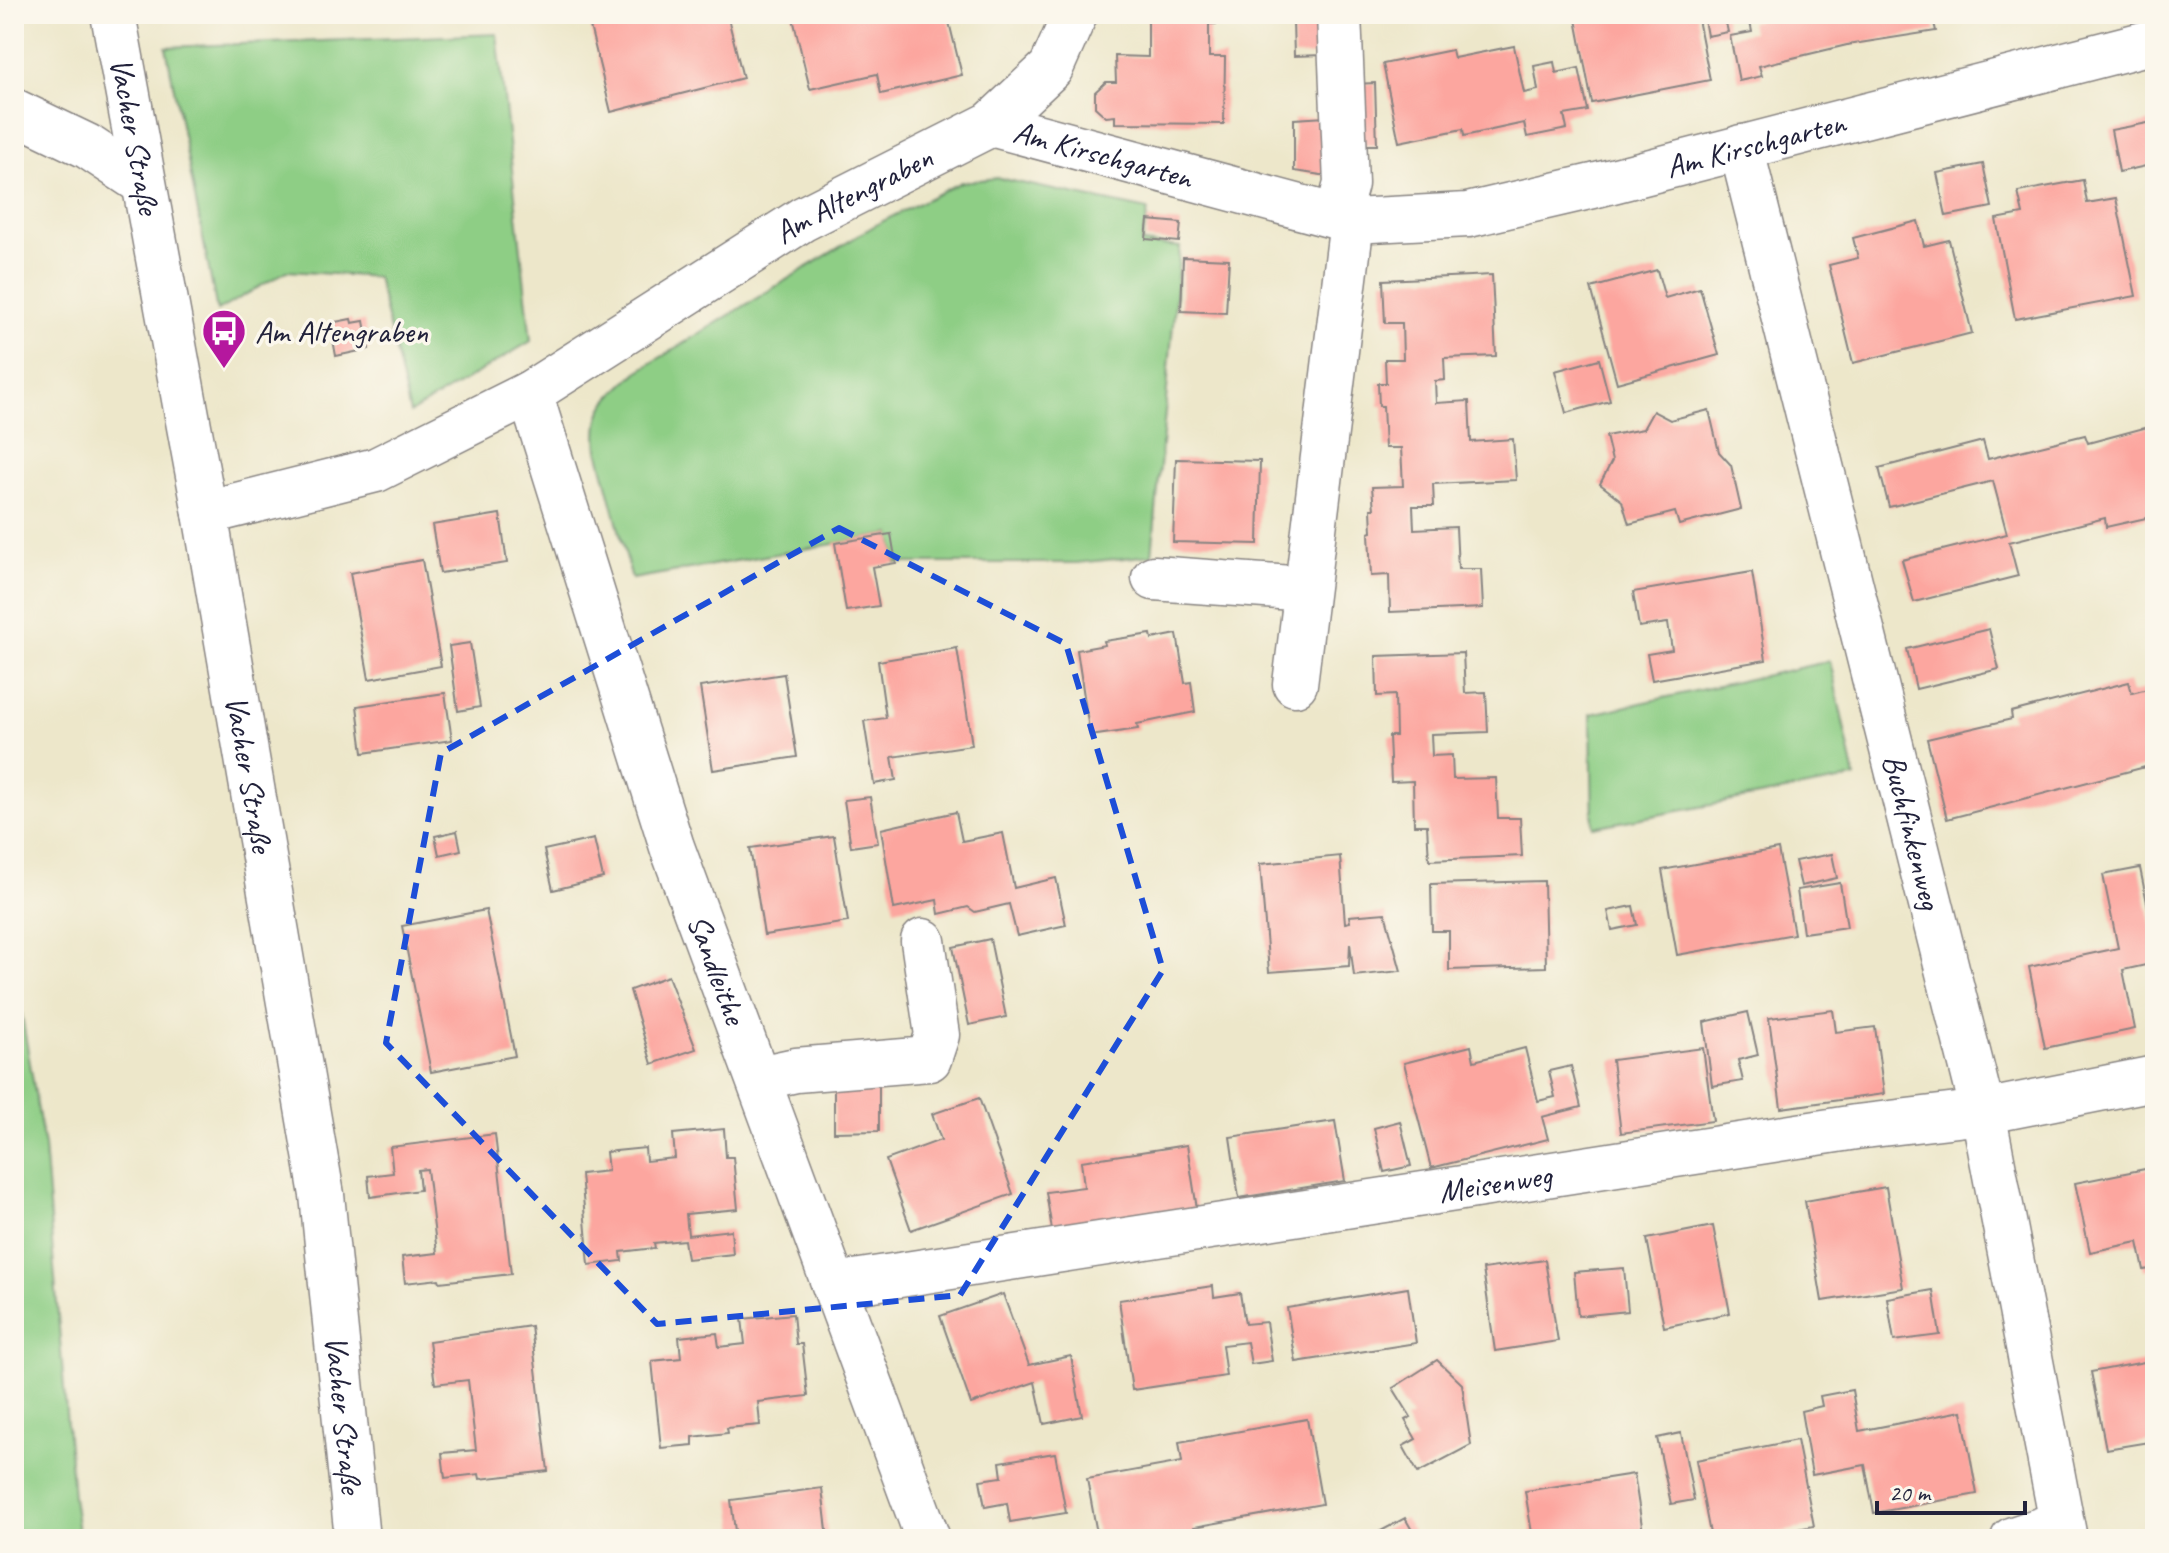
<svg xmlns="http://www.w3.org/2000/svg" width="2169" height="1553" viewBox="0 0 2169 1553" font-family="Caveat,sans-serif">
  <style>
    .green { fill: #8ece85; stroke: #587860; stroke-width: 2 }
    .building { fill: #fca69f }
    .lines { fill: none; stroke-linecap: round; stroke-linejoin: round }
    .minor-casing { stroke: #888482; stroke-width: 47 }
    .minor { stroke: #fff; stroke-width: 44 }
    .marked { fill: none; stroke: #1d4ed8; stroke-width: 6; stroke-dasharray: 16 10; stroke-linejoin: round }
    .labels { text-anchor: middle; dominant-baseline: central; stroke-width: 7; stroke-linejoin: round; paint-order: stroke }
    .street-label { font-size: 32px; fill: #22223b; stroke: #fbf7ec }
    .poi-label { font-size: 32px; fill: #22223b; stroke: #fbf7ec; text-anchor: start }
  </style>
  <rect width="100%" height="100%" fill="#fbf7ec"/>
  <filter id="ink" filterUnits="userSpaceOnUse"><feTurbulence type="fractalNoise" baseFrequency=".0125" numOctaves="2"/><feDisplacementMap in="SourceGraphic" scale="16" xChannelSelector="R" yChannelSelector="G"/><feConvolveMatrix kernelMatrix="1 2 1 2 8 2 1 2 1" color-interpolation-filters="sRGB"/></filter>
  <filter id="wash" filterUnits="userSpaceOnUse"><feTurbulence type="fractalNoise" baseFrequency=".006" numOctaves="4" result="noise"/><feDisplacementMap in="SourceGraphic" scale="32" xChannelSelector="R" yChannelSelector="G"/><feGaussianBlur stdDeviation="1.8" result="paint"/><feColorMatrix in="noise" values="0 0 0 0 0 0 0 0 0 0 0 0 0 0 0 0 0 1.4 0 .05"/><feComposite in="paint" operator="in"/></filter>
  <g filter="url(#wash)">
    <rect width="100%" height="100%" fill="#ede7ca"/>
    <!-- green -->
    <g class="green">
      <path d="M 497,34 L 531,341 L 410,413 L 377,277 L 287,271 L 217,311 L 166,47 Z"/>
      <path d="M 998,178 L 1148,210 L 1142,243 L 1180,247 L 1152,555 L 1077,563 L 896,563 L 891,534 L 632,579 L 598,450 C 593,406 608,400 637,372 L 877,224 L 961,182 Z"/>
      <path d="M 1830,661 L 1855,778 L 1593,827 L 1591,714 Z"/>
      <path d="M 14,969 L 44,1146 L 73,1497 L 79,1539 L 14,1539 Z"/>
    </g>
    <g id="blocks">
      <!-- building -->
      <g class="building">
        <path d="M 587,14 L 634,14 L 636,24 L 675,14 L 727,14 L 743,78 L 611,112 Z"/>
        <path d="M 792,14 L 847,14 L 847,16 L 947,14 L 962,75 L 881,94 L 877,74 L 810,89 Z"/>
        <path d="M 1148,14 L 1257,14 L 1257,24 L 1209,24 L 1209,57 L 1225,57 L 1224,124 L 1115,123 L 1115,116 L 1106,117 L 1095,107 L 1095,92 L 1106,82 L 1116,82 L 1115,56 L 1148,57 Z"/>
        <path d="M 1575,14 L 1697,14 L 1710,80 L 1592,103 Z"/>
        <path d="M 1703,14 L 1724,14 L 1728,32 L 1707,36 Z"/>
        <path d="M 1782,14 L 1968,14 L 1968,15 L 1934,23 L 1936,31 L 1847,45 L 1759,66 L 1762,76 L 1739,81 L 1730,36 L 1752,32 L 1750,22 Z"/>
        <path d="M 1293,21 L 1324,21 L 1324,55 L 1294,56 Z"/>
        <path d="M 1514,46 L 1524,93 L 1538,90 L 1534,66 L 1554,62 L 1556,73 L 1579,68 L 1588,111 L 1564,115 L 1567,129 L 1527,137 L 1524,123 L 1464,136 L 1463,129 L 1399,142 L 1383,64 L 1452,50 L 1454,58 Z"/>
        <path d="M 1375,83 L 1377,145 L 1355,145 L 1354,84 Z"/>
        <path d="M 1326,117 L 1328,176 L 1294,171 L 1294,119 Z"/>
        <path d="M 2153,122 L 2155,164 L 2119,172 L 2111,130 Z"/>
        <path d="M 1983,164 L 1992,207 L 1946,216 L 1937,173 Z"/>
        <path d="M 2083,180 L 2087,203 L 2116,198 L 2136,296 L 2015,319 L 1996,219 L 2023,214 L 2018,192 Z"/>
        <path d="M 1148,220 L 1181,223 L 1179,242 L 1146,239 Z"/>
        <path d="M 1918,221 L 1924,246 L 1949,240 L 1972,333 L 1853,363 L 1829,265 L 1858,258 L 1853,238 Z"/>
        <path d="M 1183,257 L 1229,259 L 1226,313 L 1181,311 Z"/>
        <path d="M 1657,270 L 1665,298 L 1700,288 L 1719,355 L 1617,383 L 1591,288 Z"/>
        <path d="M 1492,275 L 1496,356 L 1444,358 L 1445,380 L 1435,381 L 1436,403 L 1469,401 L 1471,442 L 1513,439 L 1516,480 L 1433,484 L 1434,506 L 1413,506 L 1414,529 L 1456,527 L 1458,569 L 1481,569 L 1483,608 L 1390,612 L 1389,575 L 1371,576 L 1369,533 L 1372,532 L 1371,509 L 1374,509 L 1372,487 L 1403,486 L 1401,448 L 1385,448 L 1383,406 L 1379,406 L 1378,383 L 1386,383 L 1385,359 L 1403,359 L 1402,323 L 1385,323 L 1383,280 Z"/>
        <path d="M 351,319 L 352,323 L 364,321 L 369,349 L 336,356 L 330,323 Z"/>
        <path d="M 1599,359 L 1610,401 L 1566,413 L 1555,371 Z"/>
        <path d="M 1709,410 L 1719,452 L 1731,465 L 1741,509 L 1679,525 L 1675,512 L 1629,524 L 1622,501 L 1600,484 L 1612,461 L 1606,436 L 1643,429 L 1653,411 L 1670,420 Z"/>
        <path d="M 2155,425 L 2155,516 L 2106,527 L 2105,518 L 2009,542 L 2018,576 L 1914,602 L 1902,560 L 2007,534 L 1993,481 L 1889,507 L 1879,468 L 1983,441 L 1988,459 L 2085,435 L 2088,443 Z"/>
        <path d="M 1176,459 L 1260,461 L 1258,544 L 1173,542 Z"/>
        <path d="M 500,514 L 507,563 L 440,573 L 432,525 Z"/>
        <path d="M 891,534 L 896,563 L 872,567 L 879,606 L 846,611 L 835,543 Z"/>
        <path d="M 422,560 L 441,666 L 369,679 L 350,573 Z"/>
        <path d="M 1752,572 L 1766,660 L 1652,680 L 1647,654 L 1672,650 L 1668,623 L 1639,627 L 1633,592 Z"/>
        <path d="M 1989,629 L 1999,669 L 1916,689 L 1907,649 Z"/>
        <path d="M 1151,634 L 1152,639 L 1177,634 L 1185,683 L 1191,682 L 1195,712 L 1137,724 L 1138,729 L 1090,736 L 1077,650 L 1105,645 L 1104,641 Z"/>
        <path d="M 470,643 L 480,707 L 458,711 L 449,646 Z"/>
        <path d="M 957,648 L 972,745 L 892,757 L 896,780 L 874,784 L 864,721 L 886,718 L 878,661 Z"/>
        <path d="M 1463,653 L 1465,693 L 1486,692 L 1488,732 L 1431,734 L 1432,756 L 1452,755 L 1453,779 L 1496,778 L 1498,818 L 1520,818 L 1522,856 L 1429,860 L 1427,825 L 1414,825 L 1413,781 L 1391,782 L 1389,736 L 1396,736 L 1395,695 L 1377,696 L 1376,656 Z"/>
        <path d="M 784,674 L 797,757 L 713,770 L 700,687 Z"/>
        <path d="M 2129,682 L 2132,693 L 2155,687 L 2155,783 L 2149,766 L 1947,819 L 1927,739 L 2012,719 L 2011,712 Z"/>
        <path d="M 445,693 L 452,740 L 363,753 L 357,706 Z"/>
        <path d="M 870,797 L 878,843 L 851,847 L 844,800 Z"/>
        <path d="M 956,812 L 962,841 L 1003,833 L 1014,888 L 1056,878 L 1066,925 L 1017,936 L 1009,904 L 975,912 L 968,907 L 939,914 L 937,900 L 894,909 L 881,829 Z"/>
        <path d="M 457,831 L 461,850 L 439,855 L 435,836 Z"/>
        <path d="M 834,836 L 848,922 L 764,935 L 750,848 Z"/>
        <path d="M 594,839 L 603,878 L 553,890 L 544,850 Z"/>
        <path d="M 1778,849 L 1794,934 L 1677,955 L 1662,870 Z"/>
        <path d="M 1832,854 L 1837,878 L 1801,886 L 1795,861 Z"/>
        <path d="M 1340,856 L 1345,923 L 1350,922 L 1349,916 L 1385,913 L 1401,971 L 1354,976 L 1350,943 L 1349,966 L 1269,972 L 1260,864 Z"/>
        <path d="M 2140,868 L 2155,942 L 2155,963 L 2123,970 L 2135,1029 L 2045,1048 L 2029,967 L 2118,948 L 2103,875 Z"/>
        <path d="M 1544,881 L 1546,967 L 1449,970 L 1449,931 L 1432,931 L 1431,884 Z"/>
        <path d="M 1840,883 L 1847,927 L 1803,933 L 1797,890 Z"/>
        <path d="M 1633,906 L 1637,925 L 1612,930 L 1608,911 Z"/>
        <path d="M 486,910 L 515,1056 L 431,1072 L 402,926 Z"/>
        <path d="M 990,939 L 1006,1017 L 969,1025 L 953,947 Z"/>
        <path d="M 668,976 L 696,1049 L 652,1064 L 630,990 Z"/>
        <path d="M 1833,1010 L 1836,1032 L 1875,1027 L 1884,1094 L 1781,1108 L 1769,1018 Z"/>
        <path d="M 1748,1012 L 1758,1055 L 1738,1060 L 1743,1081 L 1712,1086 L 1704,1022 Z"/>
        <path d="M 1471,1046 L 1474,1061 L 1525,1048 L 1538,1101 L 1555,1097 L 1549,1071 L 1571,1066 L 1581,1107 L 1542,1117 L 1548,1139 L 1431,1168 L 1404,1063 Z"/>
        <path d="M 1703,1048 L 1713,1121 L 1621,1133 L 1612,1060 Z"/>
        <path d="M 879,1083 L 879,1131 L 834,1132 L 834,1084 Z"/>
        <path d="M 979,1098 L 1013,1194 L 911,1230 L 886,1160 L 941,1140 L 932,1114 Z"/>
        <path d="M 1335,1121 L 1345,1181 L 1239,1198 L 1230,1137 Z"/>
        <path d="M 1400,1121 L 1411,1166 L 1384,1172 L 1374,1128 Z"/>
        <path d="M 724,1129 L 726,1157 L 733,1157 L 738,1209 L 686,1214 L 688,1235 L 731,1230 L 733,1254 L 687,1259 L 684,1240 L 654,1243 L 655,1248 L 621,1252 L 622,1261 L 589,1265 L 581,1174 L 608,1171 L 606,1152 L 645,1148 L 646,1161 L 675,1158 L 673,1134 Z"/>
        <path d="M 495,1134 L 511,1274 L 440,1282 L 439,1279 L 405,1283 L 402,1257 L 437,1253 L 427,1169 L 418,1170 L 420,1190 L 370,1197 L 368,1176 L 393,1173 L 390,1147 Z"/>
        <path d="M 1187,1145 L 1197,1209 L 1052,1230 L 1046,1192 L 1084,1187 L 1081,1161 Z"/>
        <path d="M 2155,1167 L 2155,1268 L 2144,1270 L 2138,1242 L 2090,1252 L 2075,1183 Z"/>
        <path d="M 1886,1187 L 1903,1288 L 1822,1301 L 1805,1201 Z"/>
        <path d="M 1713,1226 L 1730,1313 L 1664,1327 L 1647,1239 Z"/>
        <path d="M 1545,1260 L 1558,1341 L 1495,1351 L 1483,1269 Z"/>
        <path d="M 1624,1268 L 1628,1311 L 1578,1316 L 1574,1272 Z"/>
        <path d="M 1213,1286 L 1214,1297 L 1240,1293 L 1245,1324 L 1266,1322 L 1272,1361 L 1251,1364 L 1247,1342 L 1222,1345 L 1226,1376 L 1132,1390 L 1119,1300 Z"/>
        <path d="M 1408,1288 L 1416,1343 L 1296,1362 L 1287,1308 Z"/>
        <path d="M 1933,1290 L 1940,1335 L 1894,1341 L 1887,1298 Z"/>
        <path d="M 1003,1294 L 1029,1365 L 1071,1356 L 1082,1416 L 1044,1424 L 1035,1382 L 971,1404 L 940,1316 Z"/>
        <path d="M 793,1314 L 796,1344 L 802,1344 L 808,1396 L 758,1402 L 760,1425 L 727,1428 L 728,1433 L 693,1437 L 693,1445 L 661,1448 L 652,1361 L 681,1358 L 679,1337 L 717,1333 L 719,1347 L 745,1344 L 742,1319 Z"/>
        <path d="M 531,1326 L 548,1471 L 480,1479 L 479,1474 L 445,1478 L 442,1453 L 476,1450 L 468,1380 L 435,1384 L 429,1341 Z"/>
        <path d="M 1437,1360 L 1462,1384 L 1471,1445 L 1418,1473 L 1403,1446 L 1416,1439 L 1405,1420 L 1411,1417 L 1393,1388 Z"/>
        <path d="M 2155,1360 L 2155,1441 L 2106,1449 L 2091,1372 Z"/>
        <path d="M 1852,1390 L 1859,1431 L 1962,1411 L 1977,1494 L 1874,1513 L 1865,1465 L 1812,1475 L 1801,1411 L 1822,1406 L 1820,1396 Z"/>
        <path d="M 1307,1419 L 1322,1504 L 1194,1527 L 1196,1538 L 1189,1539 L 1098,1539 L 1087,1479 L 1182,1462 L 1179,1442 Z"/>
        <path d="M 1681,1433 L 1694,1500 L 1671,1504 L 1657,1438 Z"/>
        <path d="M 1797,1440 L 1814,1526 L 1744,1539 L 1711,1539 L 1696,1460 Z"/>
        <path d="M 1055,1453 L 1066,1513 L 1010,1522 L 1007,1503 L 985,1507 L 980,1480 L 1002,1477 L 1000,1462 Z"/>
        <path d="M 1634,1474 L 1644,1539 L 1533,1539 L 1525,1491 Z"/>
        <path d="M 822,1488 L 828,1539 L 736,1539 L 731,1500 Z"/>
        <path d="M 1405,1518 L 1417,1539 L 1366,1539 Z"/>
      </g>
    </g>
  </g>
  <g filter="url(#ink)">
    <use href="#blocks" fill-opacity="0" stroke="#888482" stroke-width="2"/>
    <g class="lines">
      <!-- minor casing -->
      <g class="minor-casing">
        <g id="minor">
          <path id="s1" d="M 113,14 L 205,513 L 322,1195 L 357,1539"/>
          <path d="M 14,111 L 87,146 L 143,183"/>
          <path id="s2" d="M 991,124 L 1352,221 L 1468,215 L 1593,186 L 2155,41"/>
          <path id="s3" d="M 1741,147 L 1983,1112 L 2065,1539"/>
          <path d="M 1337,216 L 1346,184 L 1339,14"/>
          <path id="s4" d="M 530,393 L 672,847 L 928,1539"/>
          <path id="s5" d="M 205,513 L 376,470 L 530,393 L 803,219 L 991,124 L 1051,68 L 1075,14"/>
          <path d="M 1154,578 L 1306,589"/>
          <path d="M 1295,684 L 1352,221"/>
          <path d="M 759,1078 L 796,1070 L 929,1059 L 937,1035 L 923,941"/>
          <path id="s6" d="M 835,1285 L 1856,1127 L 1983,1112 L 2155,1078"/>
          <path d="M 2013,1539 L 2061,1523"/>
        </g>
      </g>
      <!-- minor -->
      <use href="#minor" class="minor"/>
    </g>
  </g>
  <!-- marked area -->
  <path class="marked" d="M 839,528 L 1066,644 L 1163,970 L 960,1295 L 657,1324 L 386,1043 L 441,753 Z"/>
  <!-- icons -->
  <defs>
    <g id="bus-pin" transform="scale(2.3)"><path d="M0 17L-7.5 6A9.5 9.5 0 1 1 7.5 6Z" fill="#b5179e" stroke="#fbf7ec"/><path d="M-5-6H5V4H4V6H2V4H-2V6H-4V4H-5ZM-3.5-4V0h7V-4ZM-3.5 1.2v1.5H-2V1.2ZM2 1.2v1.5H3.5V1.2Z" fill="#fff"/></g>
  </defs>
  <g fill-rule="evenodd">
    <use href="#bus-pin" x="224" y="331"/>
  </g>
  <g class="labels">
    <!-- street labels -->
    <g class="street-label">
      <text stroke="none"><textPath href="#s1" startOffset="124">Vacher Straße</textPath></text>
      <text stroke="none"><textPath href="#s2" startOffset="786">Am Kirschgarten</textPath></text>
      <text stroke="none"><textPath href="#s2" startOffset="116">Am Kirschgarten</textPath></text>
      <text stroke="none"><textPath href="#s5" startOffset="728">Am Altengraben</textPath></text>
      <text stroke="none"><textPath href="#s1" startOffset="772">Vacher Straße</textPath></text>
      <text stroke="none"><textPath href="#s3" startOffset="706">Buchfinkenweg</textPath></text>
      <text stroke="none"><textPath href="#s4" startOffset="606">Sandleithe</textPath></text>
      <text stroke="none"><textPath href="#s6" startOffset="668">Meisenweg</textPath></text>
      <text stroke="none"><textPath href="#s1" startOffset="1420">Vacher Straße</textPath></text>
    </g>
    <!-- poi labels -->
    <g class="poi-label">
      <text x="255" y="331">Am Altengraben</text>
    </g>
  </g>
  <!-- margin -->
  <rect width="2169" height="1553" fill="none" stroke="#fbf7ec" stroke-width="48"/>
  <!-- scale -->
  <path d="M1877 1501v12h148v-12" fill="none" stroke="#22223b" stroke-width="4"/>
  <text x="1889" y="1501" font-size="24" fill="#22223b" stroke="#fbf7ec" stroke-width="6" paint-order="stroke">20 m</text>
</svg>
